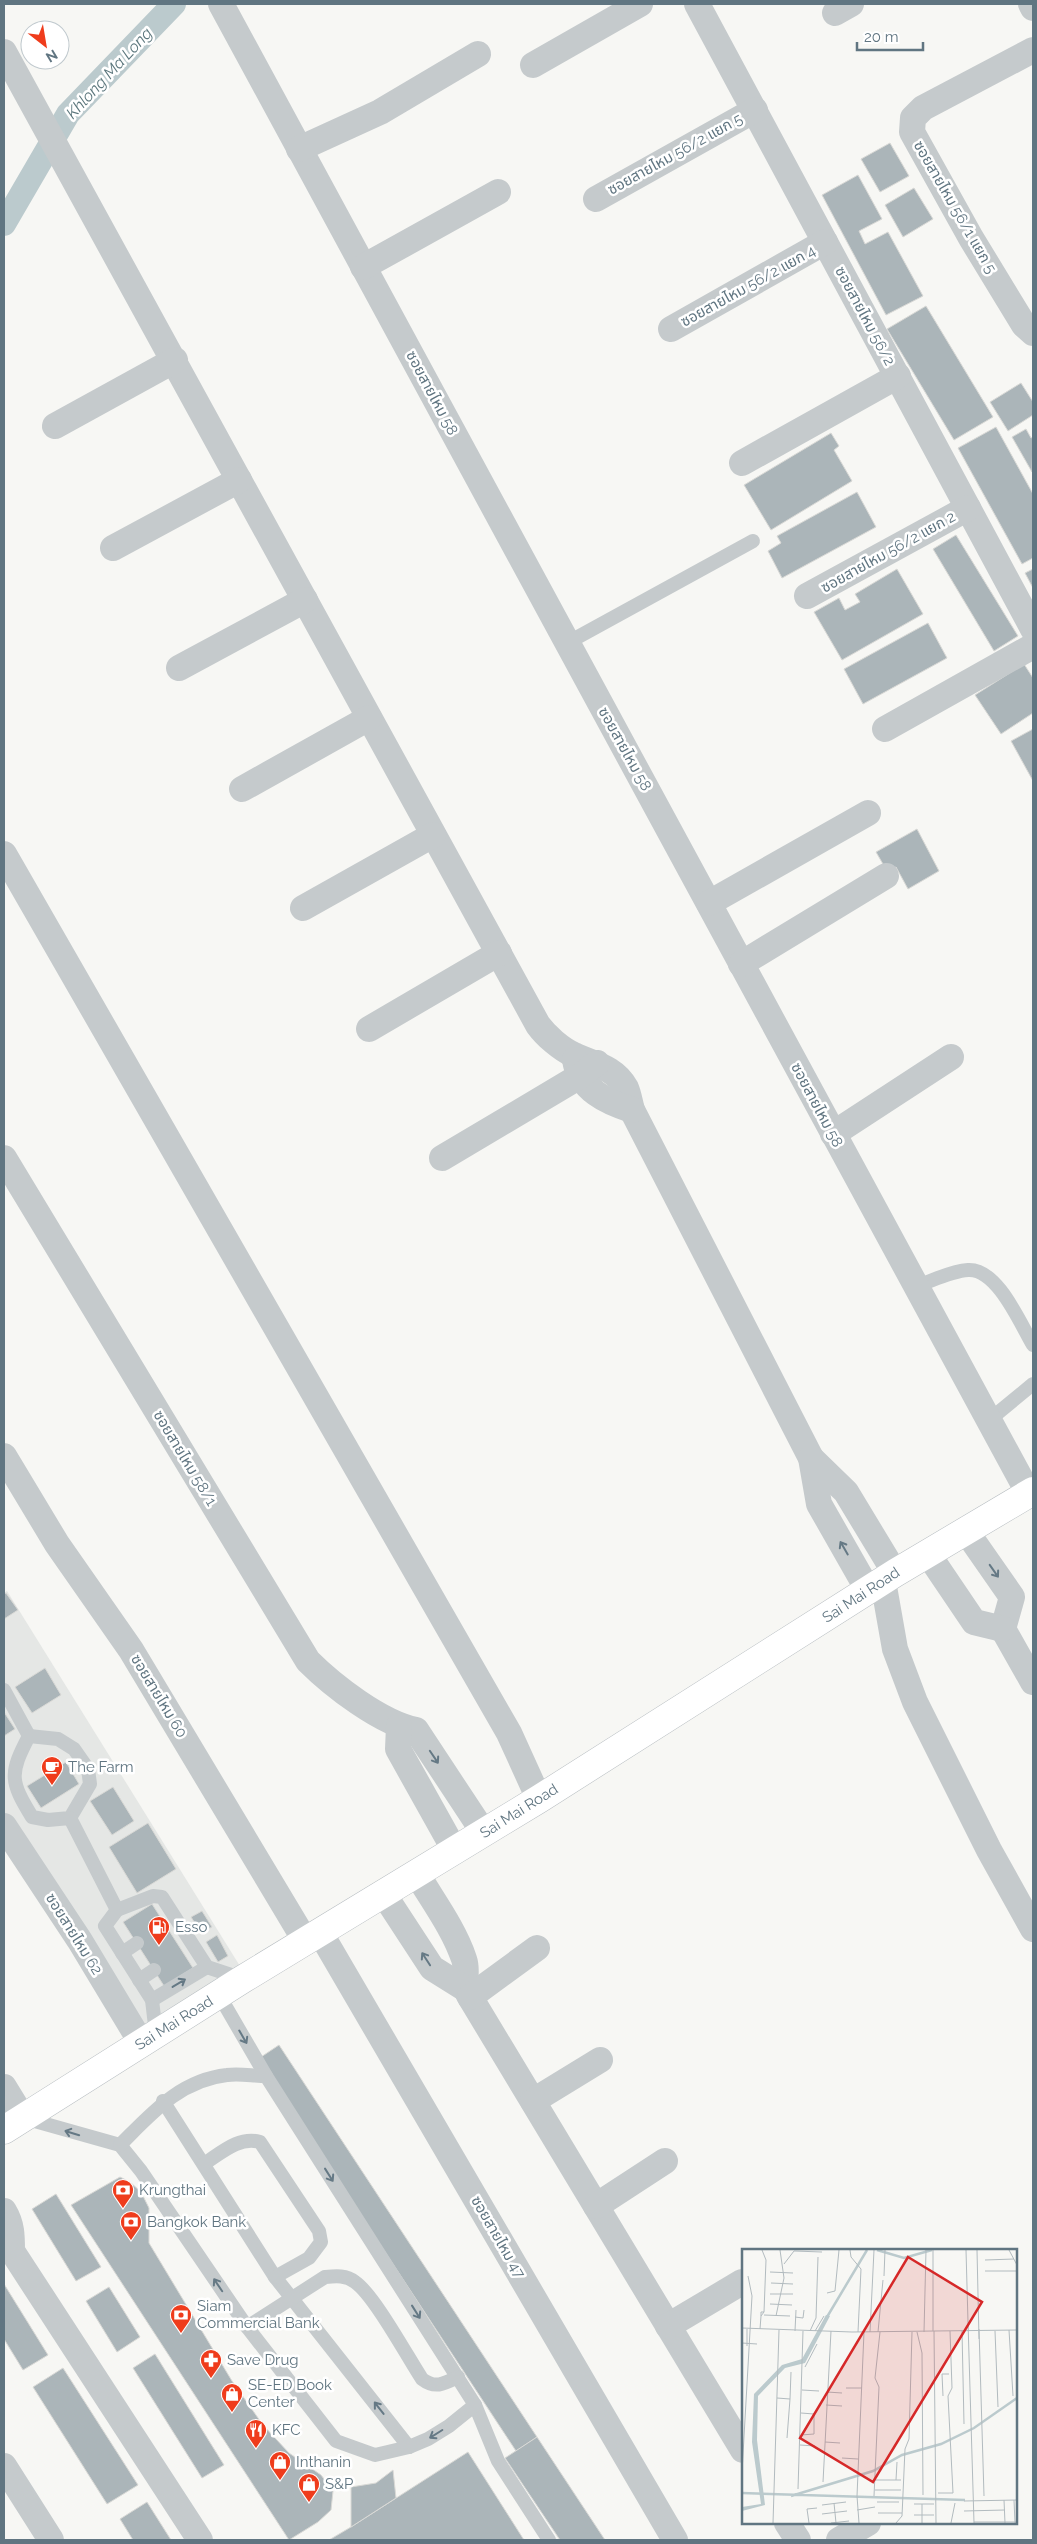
<svg xmlns="http://www.w3.org/2000/svg" width="1037" height="2544" viewBox="0 0 1037 2544" font-family="Raleway,'Noto Sans Thai',sans-serif">
  <style>
    .built { fill: #e5e7e5 }
    .lines { fill: none; stroke-linecap: round; stroke-linejoin: round }
    .canal { stroke: #bbcacd; stroke-width: 24 }
    .building { fill: #abb5b9; stroke: #d9d9d6 }
    .secondary-casing { stroke: #b7bdc1; stroke-width: 29 }
    .service { stroke: #c5cacc; stroke-width: 14 }
    .minor { stroke: #c5cacc; stroke-width: 26 }
    .secondary { stroke: #fff; stroke-width: 28 }
    .oneway { stroke: #657985 }
    .labels { text-anchor: middle; dominant-baseline: central; stroke-width: 5; stroke-linejoin: round; paint-order: stroke }
    .street-label { font-size: 15px; fill: #607581; stroke: #fff }
    .poi-label { font-size: 15px; fill: #607581; stroke: #fff; text-anchor: start }
    .water-label { font-size: 16px; font-style: italic; fill: #5b767c; stroke: #fff }
    .inset-river { fill: none; stroke: #bbcacd; stroke-width: 2.5 }
    .inset-road { fill: none; stroke: #b2bbbf; stroke-width: 1 }
    .view { fill: #d62828; fill-opacity: 0.15; stroke: #d62828; stroke-width: 2.5 }
    .inset-edge { fill: none; stroke: #607581; stroke-width: 2.5 }
  </style>
  <rect width="100%" height="100%" fill="#f7f7f4"/>
  <!-- built -->
  <path class="built" d="M 7,1591 L 248,1979 L 142,2044 L 4,1830 L 4,1593 Z"/>
  <g class="lines">
    <!-- canal -->
    <path class="canal" d="M 4,224 L 68,114 L 174,4"/>
  </g>
  <!-- building -->
  <g class="building">
    <path d="M 890,143 L 909,176 L 880,192 L 861,159 Z"/>
    <path d="M 858,175 L 882,219 L 859,231 L 865,244 L 888,232 L 923,296 L 886,315 L 822,195 Z"/>
    <path d="M 914,188 L 933,219 L 903,237 L 885,205 Z"/>
    <path d="M 926,306 L 993,417 L 954,440 L 887,329 Z"/>
    <path d="M 1021,383 L 1033,402 L 1033,415 L 1008,431 L 990,402 Z"/>
    <path d="M 996,427 L 1033,494 L 1033,558 L 1022,564 L 958,448 Z"/>
    <path d="M 1026,429 L 1031,438 L 1033,437 L 1032,472 L 1012,437 Z"/>
    <path d="M 831,433 L 839,446 L 834,450 L 852,481 L 771,530 L 744,485 Z"/>
    <path d="M 857,492 L 876,527 L 782,578 L 768,551 L 781,543 L 777,536 Z"/>
    <path d="M 956,535 L 1018,636 L 994,651 L 933,549 Z"/>
    <path d="M 897,569 L 923,614 L 842,660 L 814,612 L 839,598 L 845,610 L 860,602 L 855,594 Z"/>
    <path d="M 1033,569 L 1033,588 L 1025,573 Z"/>
    <path d="M 928,623 L 947,658 L 863,704 L 844,669 Z"/>
    <path d="M 1024,664 L 1033,678 L 1033,713 L 1001,734 L 975,695 Z"/>
    <path d="M 1033,729 L 1033,781 L 1011,741 Z"/>
    <path d="M 917,829 L 939,871 L 908,889 L 896,867 L 887,871 L 876,852 Z"/>
    <path d="M 6,1593 L 18,1610 L 4,1619 L 4,1594 Z"/>
    <path d="M 45,1668 L 61,1695 L 32,1713 L 15,1687 Z"/>
    <path d="M 4,1712 L 15,1729 L 4,1736 Z"/>
    <path d="M 66,1762 L 79,1784 L 41,1808 L 27,1786 Z"/>
    <path d="M 113,1787 L 134,1821 L 112,1835 L 90,1801 Z"/>
    <path d="M 148,1823 L 176,1869 L 137,1893 L 109,1847 Z"/>
    <path d="M 152,1904 L 193,1968 L 164,1986 L 123,1922 Z"/>
    <path d="M 202,1911 L 212,1927 L 201,1933 L 191,1917 Z"/>
    <path d="M 217,1935 L 228,1956 L 218,1962 L 206,1942 Z"/>
    <path d="M 279,2045 L 537,2437 L 516,2451 L 258,2059 Z"/>
    <path d="M 120,2177 L 130,2182 L 141,2192 L 149,2208 L 149,2243 L 232,2381 L 263,2425 L 289,2453 L 321,2475 L 333,2491 L 331,2510 L 318,2522 L 289,2540 L 71,2205 Z"/>
    <path d="M 56,2194 L 101,2267 L 76,2281 L 32,2209 Z"/>
    <path d="M 4,2284 L 48,2355 L 23,2370 L 4,2339 Z"/>
    <path d="M 109,2287 L 140,2337 L 117,2352 L 86,2301 Z"/>
    <path d="M 155,2354 L 224,2465 L 202,2478 L 133,2368 Z"/>
    <path d="M 63,2368 L 138,2485 L 107,2504 L 33,2387 Z"/>
    <path d="M 537,2437 L 605,2540 L 560,2540 L 505,2458 Z"/>
    <path d="M 468,2452 L 524,2540 L 329,2540 L 351,2527 Z"/>
    <path d="M 393,2470 L 396,2498 L 351,2527 L 351,2487 L 376,2483 Z"/>
    <path d="M 147,2502 L 171,2540 L 133,2540 L 120,2519 Z"/>
  </g>
  <g class="lines">
    <!-- secondary casing -->
    <g class="secondary-casing">
      <path id="secondary" d="M 4,2130 L 243,1979 L 539,1799 L 895,1573 L 1033,1491"/>
    </g>
    <!-- service -->
    <g class="service">
      <path d="M 567,643 L 753,541"/>
      <path d="M 916,1286 C 932,1281 951,1271 968,1270 C 997,1268 1020,1323 1033,1345"/>
      <path d="M 988,1421 L 1033,1384"/>
      <path d="M 4,1690 L 29,1736"/>
      <path d="M 29,1736 L 58,1739 L 74,1749 L 88,1769 L 90,1784 L 70,1818 L 48,1820 L 32,1817 C 10,1781 9,1774 29,1736 Z"/>
      <path d="M 70,1818 L 117,1910"/>
      <path d="M 122,1953 L 137,1943"/>
      <path d="M 139,1980 L 154,1970"/>
      <path d="M 219,1995 L 266,2076 L 475,2405 L 498,2461 L 549,2540"/>
      <path d="M 152,2000 L 207,1967"/>
      <path d="M 156,2034 L 152,2000 L 105,1926 L 117,1910 L 153,1896 L 162,1897 L 207,1967 L 243,1979"/>
      <path d="M 163,2101 L 275,2277 L 409,2447"/>
      <path d="M 24,2118 L 120,2145 L 141,2171 L 247,2327 L 336,2441 L 375,2455 L 409,2447 L 428,2439 L 449,2426 L 475,2405"/>
      <path d="M 120,2145 C 151,2114 180,2080 227,2075 C 239,2073 253,2076 266,2076"/>
      <path d="M 204,2164 C 221,2153 239,2136 260,2142 L 319,2231 L 321,2242 L 309,2258 L 275,2277"/>
      <path d="M 247,2327 L 325,2277 C 336,2276 346,2275 355,2282 C 374,2295 407,2356 422,2379 C 435,2389 444,2384 458,2377"/>
    </g>
    <!-- minor -->
    <g class="minor">
      <path d="M 221,4 L 1029,1494"/>
      <path d="M 697,4 L 1033,629"/>
      <path d="M 1031,4 L 1033,8"/>
      <path d="M 835,13 L 851,4"/>
      <path d="M 1033,50 L 923,108 L 913,118 L 912,132 L 971,238 L 1024,325 L 1033,333"/>
      <path d="M 4,52 L 538,1025 C 546,1036 561,1049 574,1055 C 592,1064 614,1066 626,1088 C 629,1095 630,1103 632,1110 L 811,1458 L 819,1504 L 868,1590"/>
      <path d="M 533,65 L 640,4"/>
      <path d="M 299,149 L 380,112 L 478,54"/>
      <path d="M 596,199 L 755,110"/>
      <path d="M 363,267 L 498,192"/>
      <path d="M 671,329 L 825,242"/>
      <path d="M 55,426 L 175,360"/>
      <path d="M 742,463 L 898,376"/>
      <path d="M 113,548 L 239,480"/>
      <path d="M 807,596 L 968,508"/>
      <path d="M 179,668 L 305,600"/>
      <path d="M 885,729 L 1033,646"/>
      <path d="M 242,789 L 369,718"/>
      <path d="M 4,854 L 509,1733 L 539,1799"/>
      <path d="M 709,903 L 868,813"/>
      <path d="M 303,908 L 433,835"/>
      <path d="M 741,964 L 886,876"/>
      <path d="M 369,1029 L 499,953"/>
      <path d="M 575,1060 C 580,1090 607,1102 632,1110"/>
      <path d="M 833,1134 L 951,1057"/>
      <path d="M 4,1158 L 308,1661 C 333,1686 381,1723 416,1730 L 484,1833"/>
      <path d="M 442,1158 L 580,1076 L 597,1063"/>
      <path d="M 4,1456 L 57,1544 L 131,1650 L 306,1942"/>
      <path d="M 811,1458 L 846,1492 L 895,1573"/>
      <path d="M 966,1531 L 1012,1597 L 1003,1629 L 1033,1682"/>
      <path d="M 928,1554 L 974,1622 L 1003,1629"/>
      <path d="M 883,1581 L 895,1649 L 915,1702 L 989,1850 L 1033,1929"/>
      <path d="M 399,1726 L 398,1749 L 455,1851"/>
      <path d="M 4,1826 L 80,1941 L 142,2044"/>
      <path d="M 417,1874 C 433,1901 454,1929 464,1959 C 469,1973 461,1983 470,1997 L 743,2450"/>
      <path d="M 383,1893 L 432,1968 L 464,1988"/>
      <path d="M 321,1934 L 675,2540"/>
      <path d="M 470,1997 L 537,1948"/>
      <path d="M 4,2087 L 23,2118"/>
      <path d="M 533,2101 L 600,2060"/>
      <path d="M 596,2206 L 665,2161"/>
      <path d="M 4,2211 C 12,2224 12,2236 12,2251 L 200,2540"/>
      <path d="M 668,2326 L 742,2282"/>
      <path d="M 4,2466 L 51,2540"/>
      <path d="M 787,2523 L 798,2540"/>
      <path d="M 839,2540 L 868,2523"/>
    </g>
    <!-- secondary -->
    <use href="#secondary" class="secondary"/>
  </g>
  <!-- one-way arrows -->
  <defs><path id="oneway-shaft" d="M-6 0H5M1.5-3L5.5 0L1.5 3" fill="none" stroke-width="1.6" stroke-linecap="round" stroke-linejoin="round" transform="scale(1.25)"/></defs>
  <g class="oneway">
    <use href="#oneway-shaft" transform="translate(844 1548) rotate(-120)"/>
    <use href="#oneway-shaft" transform="translate(994 1571) rotate(55)"/>
    <use href="#oneway-shaft" transform="translate(434 1757) rotate(56)"/>
    <use href="#oneway-shaft" transform="translate(426 1959) rotate(-123)"/>
    <use href="#oneway-shaft" transform="translate(179 1983) rotate(-31)"/>
    <use href="#oneway-shaft" transform="translate(243 2037) rotate(60)"/>
    <use href="#oneway-shaft" transform="translate(72 2133) rotate(-163)"/>
    <use href="#oneway-shaft" transform="translate(329 2175) rotate(58)"/>
    <use href="#oneway-shaft" transform="translate(218 2285) rotate(-124)"/>
    <use href="#oneway-shaft" transform="translate(416 2312) rotate(58)"/>
    <use href="#oneway-shaft" transform="translate(379 2408) rotate(-128)"/>
    <use href="#oneway-shaft" transform="translate(436 2434) rotate(148)"/>
  </g>
  <!-- icons -->
  <defs>
    <g id="cafe-pin" transform="scale(1.125)"><path d="M0 17L-7.5 6A9.5 9.5 0 1 1 7.5 6Z" fill="#ef3c1c" stroke="#fff"/><path d="M-5.5-4.5H6V0H3Q3 3.5 0 3.5H-2.5Q-5.5 3.5-5.5 0ZM3-3.2v2h1.7v-2ZM-6 4.5H4V6H-6Z" fill="#fff"/></g>
    <g id="fuel-pin" transform="scale(1.125)"><path d="M0 17L-7.5 6A9.5 9.5 0 1 1 7.5 6Z" fill="#ef3c1c" stroke="#fff"/><path d="M-5.5-6h7V0h2V4h1.3V-2.5L3-4.5l.8-.8L6-3V5H2.5V1h-1V6h-7ZM-4.2-4.7v3.2H.2V-4.7Z" fill="#fff"/></g>
    <g id="bank-pin" transform="scale(1.125)"><path d="M0 17L-7.5 6A9.5 9.5 0 1 1 7.5 6Z" fill="#ef3c1c" stroke="#fff"/><path d="M-6-4H6V4H-6ZM0-2.3a2.3 2.3 0 1 0 0 4.6a2.3 2.3 0 1 0 0-4.6Z" fill="#fff"/></g>
    <g id="pharmacy-pin" transform="scale(1.125)"><path d="M0 17L-7.5 6A9.5 9.5 0 1 1 7.5 6Z" fill="#ef3c1c" stroke="#fff"/><path d="M-2-6h4v4h4v4h-4v4h-4v-4h-4v-4h4Z" fill="#fff"/></g>
    <g id="shop-pin" transform="scale(1.125)"><path d="M0 17L-7.5 6A9.5 9.5 0 1 1 7.5 6Z" fill="#ef3c1c" stroke="#fff"/><path d="M-5-2.5h2.3a2.7 3.5 0 0 1 5.4 0H5L5.5 6h-11ZM-1.5-2.5h3a1.5 2.3 0 0 0-3 0Z" fill="#fff"/></g>
    <g id="restaurant-pin" transform="scale(1.125)"><path d="M0 17L-7.5 6A9.5 9.5 0 1 1 7.5 6Z" fill="#ef3c1c" stroke="#fff"/><path d="M-5-6h1v4h1v-4h1v4h1v-4h1v5L-1.5 .5V6h-2V.5L-5-1ZM5-6V6H3V1.5H1.5Q1.5-4 5-6Z" fill="#fff"/></g>
  </defs>
  <g fill-rule="evenodd">
    <use href="#cafe-pin" x="52" y="1767"/>
    <use href="#fuel-pin" x="159" y="1927"/>
    <use href="#bank-pin" x="123" y="2190"/>
    <use href="#bank-pin" x="131" y="2222"/>
    <use href="#bank-pin" x="181" y="2315"/>
    <use href="#pharmacy-pin" x="211" y="2360"/>
    <use href="#shop-pin" x="232" y="2394"/>
    <use href="#restaurant-pin" x="256" y="2430"/>
    <use href="#shop-pin" x="280" y="2462"/>
    <use href="#shop-pin" x="309" y="2484"/>
  </g>
  <g class="labels">
    <!-- street labels -->
    <g class="street-label">
      <text transform="translate(675 154) rotate(-29)">ซอยสายไหม 56/2 แยก 5</text>
      <text transform="translate(955 207) rotate(60)">ซอยสายไหม 56/1 แยก 5</text>
      <text transform="translate(748 286) rotate(-29)">ซอยสายไหม 56/2 แยก 4</text>
      <text transform="translate(865 316) rotate(62)">ซอยสายไหม 56/2</text>
      <text transform="translate(432 393) rotate(62)">ซอยสายไหม 58</text>
      <text transform="translate(888 552) rotate(-29)">ซอยสายไหม 56/2 แยก 2</text>
      <text transform="translate(625 749) rotate(61)">ซอยสายไหม 58</text>
      <text transform="translate(817 1105) rotate(62)">ซอยสายไหม 58</text>
      <text transform="translate(185 1458) rotate(59)">ซอยสายไหม 58/1</text>
      <text transform="translate(861 1595) rotate(-33)">Sai Mai Road</text>
      <text transform="translate(159 1696) rotate(59)">ซอยสายไหม 60</text>
      <text transform="translate(519 1811) rotate(-32)">Sai Mai Road</text>
      <text transform="translate(74 1934) rotate(58)">ซอยสายไหม 62</text>
      <text transform="translate(174 2023) rotate(-32)">Sai Mai Road</text>
      <text transform="translate(498 2237) rotate(60)">ซอยสายไหม 47</text>
    </g>
    <!-- poi labels -->
    <g class="poi-label">
      <text x="68" y="1767">The Farm</text>
      <text x="175" y="1927">Esso</text>
      <text x="139" y="2190">Krungthai</text>
      <text x="147" y="2222">Bangkok Bank</text>
      <text x="197" y="2306">Siam<tspan x="197" dy="17">Commercial Bank</tspan></text>
      <text x="227" y="2360">Save Drug</text>
      <text x="248" y="2385">SE-ED Book<tspan x="248" dy="17">Center</tspan></text>
      <text x="272" y="2430">KFC</text>
      <text x="296" y="2462">Inthanin</text>
      <text x="325" y="2484">S&amp;P</text>
    </g>
    <!-- water labels -->
    <g class="water-label">
      <text transform="translate(109 73) rotate(-47)">Khlong Ma Long</text>
    </g>
  </g>
  <!-- overview -->
  <g transform="translate(742 2249)">
    <rect width="275" height="275" fill="#f7f7f4"/>
    <path d="M 84,66 L 88,67 L 63,114 L 43,119 L 16,147 L 15,191 L 23,256 L 0,262 L 0,258 L 19,255 L 10,193 L 12,145 L 40,116 L 60,110 Z" fill="#bbcacd"/>
    <path class="inset-river" d="M 135,1 L 162,9 L 190,1M 85,68 L 125,1M 0,244 L 223,251M 49,247 L 131,222 L 160,206 L 199,195 L 232,179 L 275,149"/>
    <path class="inset-road" d="M 20,1 L 24,11 L 22,63M 108,1 L 109,8 L 119,20 L 116,83M 224,1 L 226,73M 235,1 L 237,90M 267,1 L 275,16M 243,11 L 272,10M 42,15 L 52,2 L 80,3M 243,22 L 275,22M 28,23 L 51,24M 142,27 L 143,1M 29,34 L 51,35M 85,44 L 93,42 L 97,1M 28,45 L 51,45M 28,55 L 50,56M 22,66 L 48,67M 34,67 L 42,29 L 38,1M 53,68 L 61,69 L 62,61M 226,73 L 232,274M 0,79 L 110,83 L 275,81M 5,80 L 5,97M 18,80 L 19,67 L 22,63 L 19,63 L 19,67M 237,80 L 242,247M 267,81 L 271,147M 53,82 L 54,61M 68,82 L 74,69 L 76,8M 73,82 L 82,67M 191,82 L 191,1M 192,82 L 194,274M 220,82 L 222,175M 253,82 L 256,158M 128,83 L 132,1M 136,83 L 141,31M 175,83 L 180,104 L 181,246M 182,83 L 184,1M 0,94 L 15,95M 63,118 L 75,95M 104,139 L 120,139M 60,141 L 77,142M 85,143 L 100,144M 201,147 L 200,125 L 207,125M 35,149 L 48,150 L 45,189M 48,150 L 49,123M 84,156 L 100,157M 59,186 L 72,185 L 72,165 L 59,164M 83,193 L 98,194M 58,196 L 73,197M 100,209 L 116,210M 0,223 L 10,47 L 6,27M 133,231 L 159,231M 154,231 L 155,213M 81,233 L 89,82M 56,240 L 61,82M 133,241 L 159,241M 196,244 L 211,244 L 206,147 L 210,139 L 208,82M 132,247 L 137,138 L 133,129 L 138,83M 262,251 L 263,274M 272,251 L 273,274M 222,252 L 275,251M 135,253 L 157,253M 92,254 L 94,274M 172,255 L 192,255M 80,256 L 104,253M 115,261 L 133,258M 222,262 L 263,261M 136,264 L 160,264M 80,265 L 105,262M 172,266 L 192,266M 232,273 L 275,273M 31,274 L 37,81M 67,274 L 65,260 L 75,259M 89,274 L 107,272M 117,274 L 115,247 L 122,83M 154,274 L 160,267 L 163,200 L 167,190 L 170,83M 180,274 L 180,255M 209,274 L 213,254"/>
    <path class="view" d="M 166,8 L 240,53 L 131,233 L 58,189 Z"/>
    <rect width="275" height="275" class="inset-edge"/>
  </g>
  <!-- border -->
  <rect width="1037" height="2544" fill="none" stroke="#607581" stroke-width="10"/>
  <!-- north arrow -->
  <g transform="translate(45 45) rotate(149)"><circle r="24" fill="#ffffff" stroke="#bfc8cd"/>
  <path d="M0-4L9 19L0 12L-9 19Z" fill="#ef3c1c"/>
  <text y="-8" font-size="14" font-weight="bold" text-anchor="middle" fill="#607581">N</text>
  </g>
  <!-- scale -->
  <path d="M857 42v8h66v-8" fill="none" stroke="#607581" stroke-width="2.5"/>
  <text x="864" y="42" font-size="15" fill="#607581" stroke="#ffffff" stroke-width="4" paint-order="stroke">20 m</text>
</svg>
